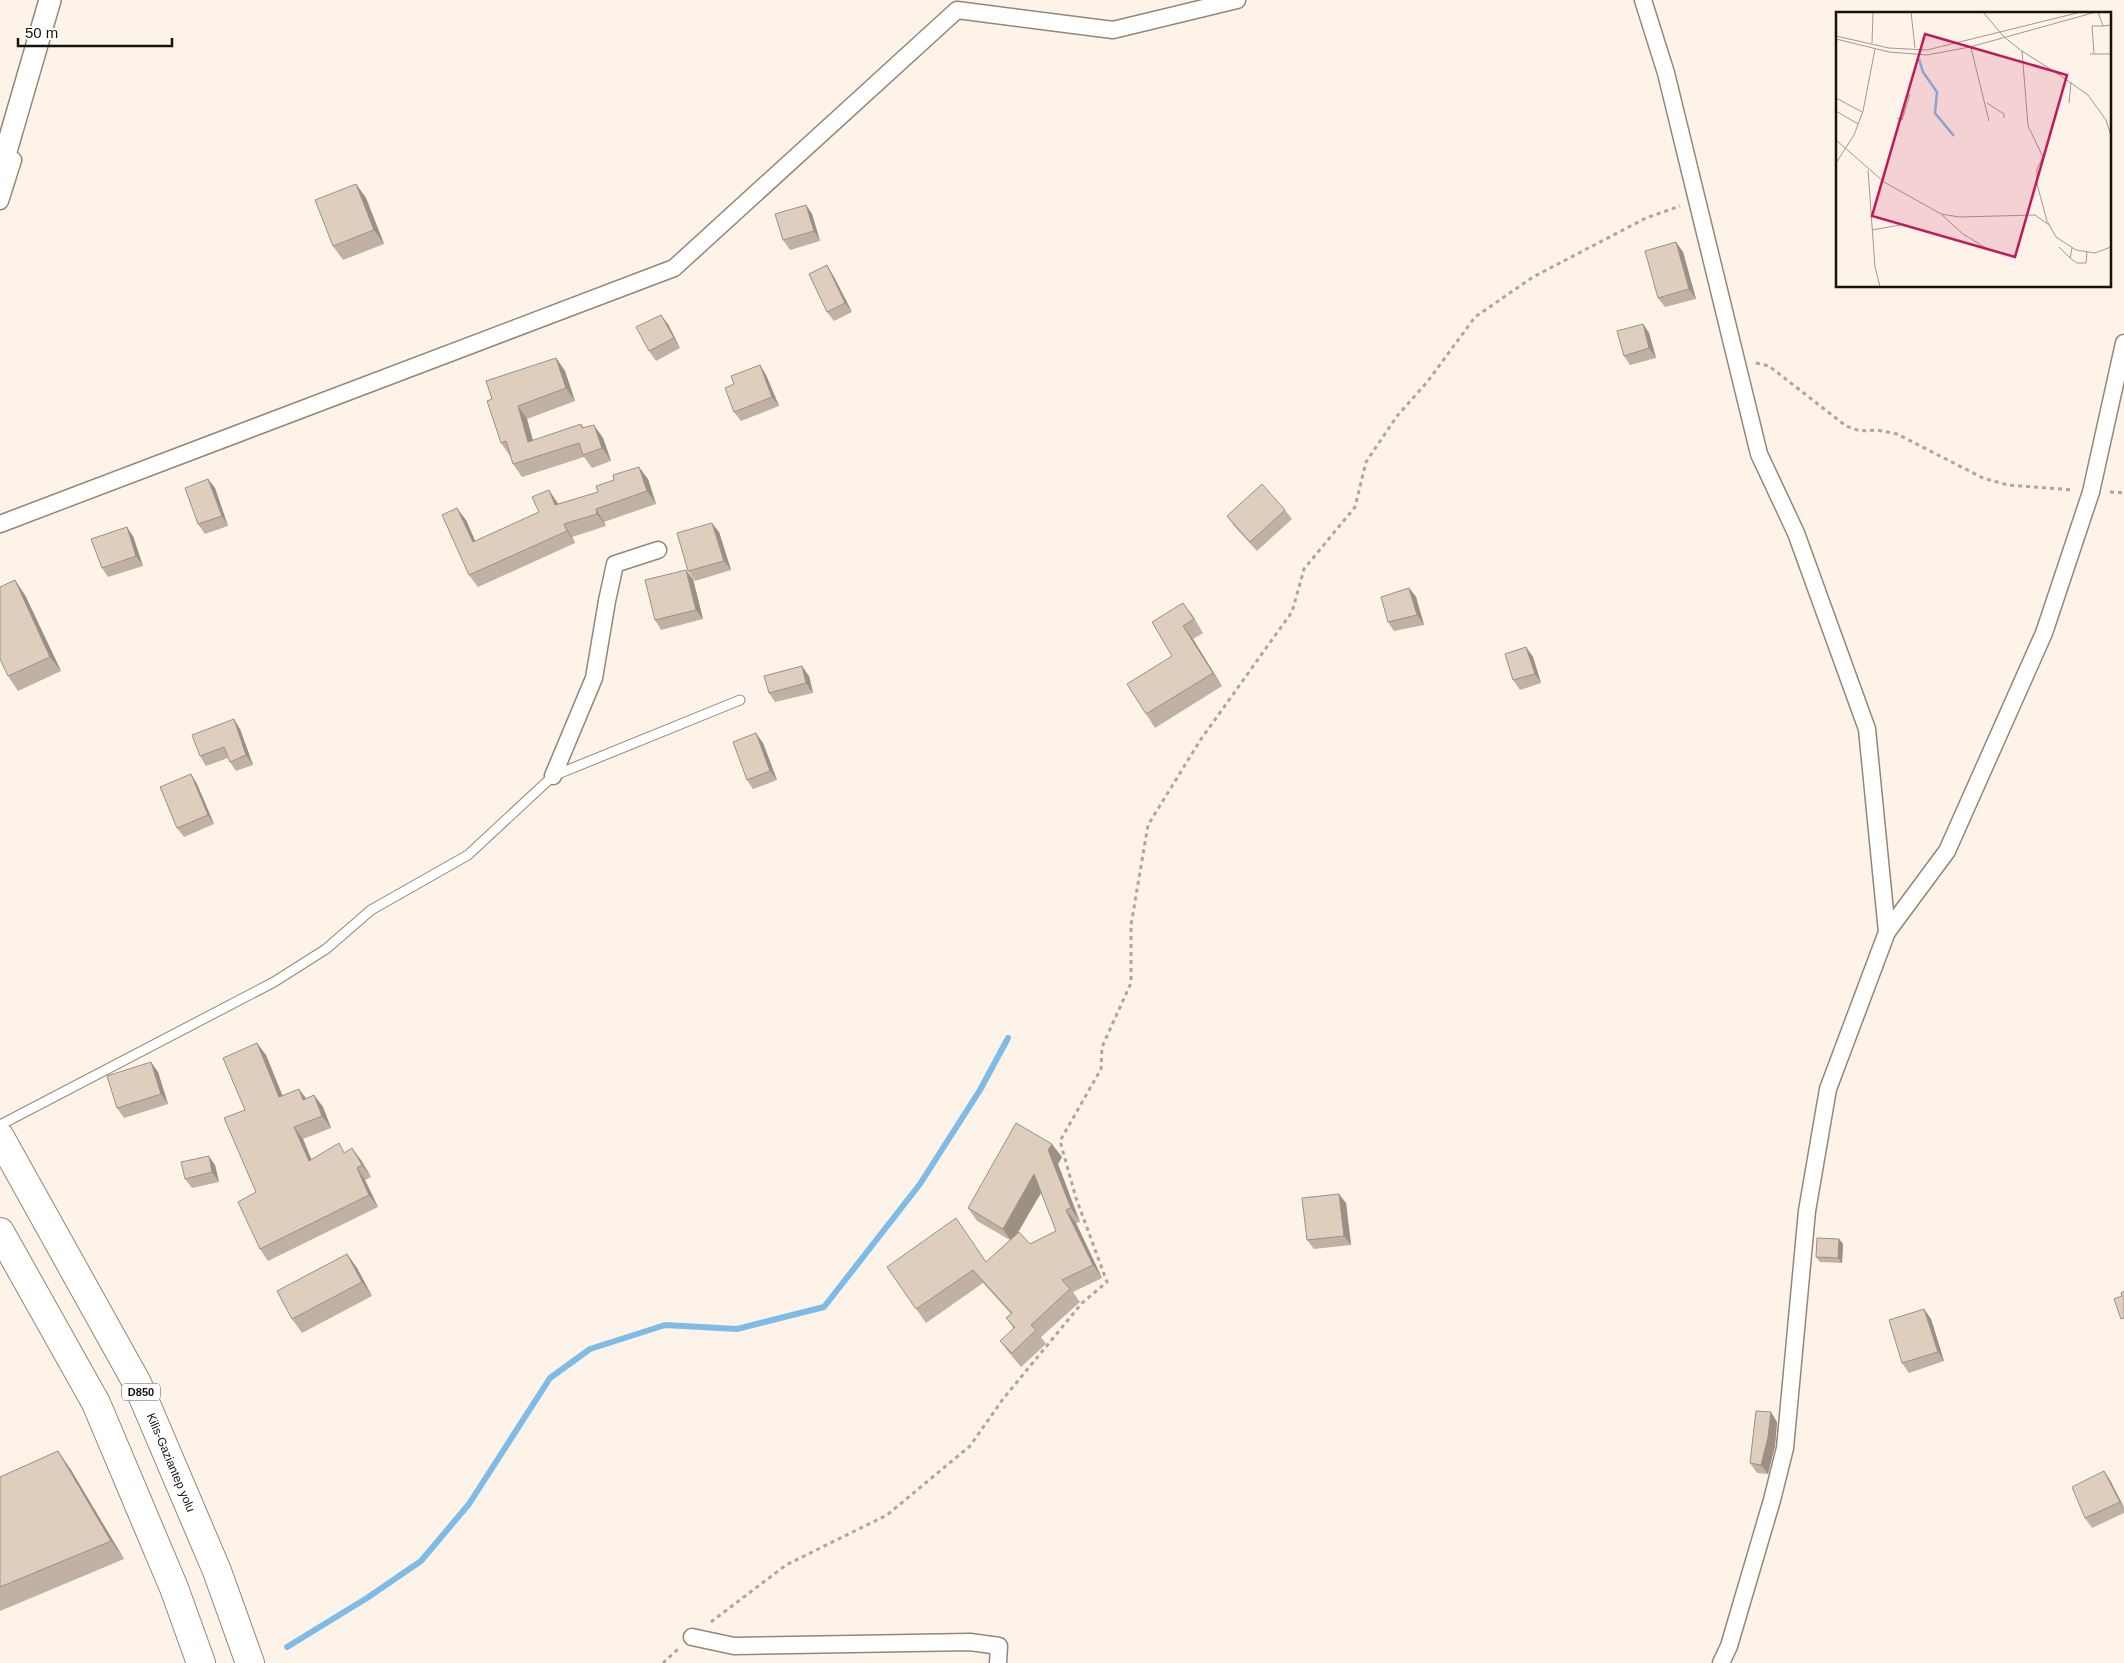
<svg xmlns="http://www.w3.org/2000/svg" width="2124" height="1663" viewBox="0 0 2124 1663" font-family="Arial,sans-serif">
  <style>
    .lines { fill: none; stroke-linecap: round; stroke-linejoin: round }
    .stream { stroke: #7ebce7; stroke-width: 6 }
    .service-casing { stroke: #958675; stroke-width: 11 }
    .minor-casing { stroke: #958675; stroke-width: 19 }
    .tertiary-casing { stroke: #958675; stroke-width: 24 }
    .trunk-casing { stroke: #958675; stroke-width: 30 }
    .path { stroke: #aea69d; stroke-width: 3; stroke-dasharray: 4 4; stroke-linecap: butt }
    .service { stroke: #fff; stroke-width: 9 }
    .minor { stroke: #fff; stroke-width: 16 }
    .tertiary { stroke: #fff; stroke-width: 21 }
    .trunk { stroke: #fff; stroke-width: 28 }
    .wall { fill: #c0b1a3; fill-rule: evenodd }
    .shaded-wall { fill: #9c9084 }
    .building { fill: #dfcebd; stroke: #9c9084 }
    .labels { text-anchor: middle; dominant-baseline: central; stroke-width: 4.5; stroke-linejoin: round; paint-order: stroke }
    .shield { fill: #fff; stroke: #5d5955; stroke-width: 1 }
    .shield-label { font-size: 11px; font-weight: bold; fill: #17120c }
    .street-label { font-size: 12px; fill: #17120c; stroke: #fff }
    .inset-river { fill: none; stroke: #7ebce7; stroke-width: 2.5 }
    .inset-road { fill: none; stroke: #a19990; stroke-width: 1 }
    .view { fill: #c2185b; fill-opacity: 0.15; stroke: #c2185b; stroke-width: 2.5 }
    .inset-edge { fill: none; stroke: #17120c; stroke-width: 2.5 }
  </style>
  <rect width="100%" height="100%" fill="#fdf3e8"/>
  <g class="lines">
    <!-- stream -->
    <path class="stream" d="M 287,1647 L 367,1598 L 421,1561 L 469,1504 L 550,1378 L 590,1349 L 665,1325 L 737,1329 L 824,1307 L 920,1184 L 980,1090 L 1008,1038"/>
    <!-- service casing -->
    <g class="service-casing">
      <path id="service" d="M 0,1125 L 274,982 L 326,949 L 371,910 L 468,855 L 553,776 L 740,700"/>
    </g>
    <!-- minor casing -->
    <g class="minor-casing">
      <g id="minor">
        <path d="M 1643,0 L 1666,73 L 1759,454 L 1796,533 L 1867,729 L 1887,932 L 1828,1089 L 1807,1211 L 1785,1448 L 1772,1500 L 1729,1646 L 1721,1663"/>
        <path d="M 0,201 L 13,160"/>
        <path d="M 0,524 L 674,268 L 957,10 L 1113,30 L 1237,0"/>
        <path d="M 553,776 L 594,678 L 607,601 L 615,564 L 658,550"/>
        <path d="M 1887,932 L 1947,851 L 2044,633 L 2091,492 L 2124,343"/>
        <path d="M 692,1637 L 734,1646 L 970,1642 L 999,1646 L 998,1663"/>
      </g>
    </g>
    <!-- tertiary casing -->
    <g class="tertiary-casing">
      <path id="tertiary" d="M 0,172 L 50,0"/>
    </g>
    <!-- trunk casing -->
    <g class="trunk-casing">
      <g id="trunk">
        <path id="s1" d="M 0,1137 L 137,1383 L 217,1571 L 250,1663"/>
        <path d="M 0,1232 L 96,1403 L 174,1588 L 201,1663"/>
      </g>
    </g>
    <!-- path -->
    <g class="path">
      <path d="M 1756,363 L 1769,366 L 1846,426 L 1860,431 L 1877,430 L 1897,434 L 1983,478 L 2008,485 L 2074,490"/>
      <path d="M 2110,492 L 2124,493"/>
      <path d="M 711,1622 L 786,1565 L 887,1515 L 970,1446 L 1003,1399 L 1082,1303 L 1107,1282 L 1076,1198 L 1060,1141 L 1101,1069 L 1102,1047 L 1131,983 L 1131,925 L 1148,825 L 1201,739 L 1292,612 L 1304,569 L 1355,507 L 1366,462 L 1397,416 L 1428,381 L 1475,317 L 1533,277 L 1646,218 L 1680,206"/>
      <path d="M 663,1663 L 679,1648"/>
    </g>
    <!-- service -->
    <use href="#service" class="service"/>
    <!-- minor -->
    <use href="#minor" class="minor"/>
    <!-- tertiary -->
    <use href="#tertiary" class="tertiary"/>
    <!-- trunk -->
    <use href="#trunk" class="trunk"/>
  </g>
  <!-- wall -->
  <g class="wall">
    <path d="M 356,184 L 366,198 L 384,244 L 343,260 L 333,246 Z"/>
    <path d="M 806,205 L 812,214 L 820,241 L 790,250 L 783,240 Z"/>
    <path d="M 1683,252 L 1696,299 L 1665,307 L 1658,298 Z"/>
    <path d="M 833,275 L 852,312 L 834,321 L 827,312 Z"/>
    <path d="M 668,324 L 680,348 L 656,361 L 649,351 Z"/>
    <path d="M 1643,324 L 1649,333 L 1656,358 L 1630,365 L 1624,356 Z"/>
    <path d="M 556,358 L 565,371 L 575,401 L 527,419 L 533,441 L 581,424 L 584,428 L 603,438 L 611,461 L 592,468 L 584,457 L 522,477 L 513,464 L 510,456 L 501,443 L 492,399 Z"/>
    <path d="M 760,365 L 766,375 L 779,406 L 741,421 L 734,412 L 734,384 Z"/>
    <path d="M 208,479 L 215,488 L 228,526 L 205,534 L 198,524 Z"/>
    <path d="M 648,479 L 656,504 L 604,522 L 606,526 L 572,537 L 575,543 L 478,587 L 469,575 L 466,520 L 475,541 L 539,512 L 557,502 L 558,504 Z"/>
    <path d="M 1285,510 L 1292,519 L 1257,551 L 1234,526 L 1227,516 Z"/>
    <path d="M 719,532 L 731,570 L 695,581 L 688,571 Z"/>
    <path d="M 133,536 L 143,566 L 108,577 L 102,568 Z"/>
    <path d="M 693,579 L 703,619 L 661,630 L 655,620 Z"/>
    <path d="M 1409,588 L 1416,597 L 1424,625 L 1394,631 L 1388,622 Z"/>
    <path d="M 25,595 L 61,671 L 18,691 L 8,676 Z"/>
    <path d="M 1183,603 L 1203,633 L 1193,639 L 1222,686 L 1155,728 L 1146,714 L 1172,656 Z"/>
    <path d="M 1526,647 L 1533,657 L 1541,683 L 1520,690 L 1513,680 Z"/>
    <path d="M 809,676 L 813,693 L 775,702 L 769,693 Z"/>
    <path d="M 240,729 L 253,765 L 236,771 L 230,762 L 228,758 L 206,766 L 200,756 Z"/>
    <path d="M 763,743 L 777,780 L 753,789 L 747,780 Z"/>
    <path d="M 191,774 L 197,784 L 214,824 L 184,837 L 177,828 Z"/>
    <path d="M 266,1055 L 282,1096 L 306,1099 L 314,1095 L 323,1107 L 331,1128 L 303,1139 L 311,1159 L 345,1153 L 361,1160 L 371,1177 L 365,1180 L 378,1207 L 268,1261 L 260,1249 L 256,1192 L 245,1110 Z"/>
    <path d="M 158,1072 L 168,1104 L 124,1118 L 117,1108 Z"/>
    <path d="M 1062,1157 L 1058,1164 L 1080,1222 L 1076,1223 L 1102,1278 L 1073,1292 L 1080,1302 L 1041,1337 L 1046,1344 L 1021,1367 L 1010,1354 L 1000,1341 L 1014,1329 L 1006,1318 L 1011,1314 L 983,1283 L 926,1323 L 887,1267 L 986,1262 L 1010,1240 L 977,1221 L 968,1208 ZM 1041,1192 L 1056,1231 L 1030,1244 L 1018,1233 Z"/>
    <path d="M 215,1165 L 219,1182 L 192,1188 L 185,1179 Z"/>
    <path d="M 1346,1203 L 1351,1245 L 1314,1249 L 1307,1240 Z"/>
    <path d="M 1839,1239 L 1843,1244 L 1842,1263 L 1820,1262 L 1816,1257 Z"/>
    <path d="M 347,1254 L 357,1268 L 372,1296 L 302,1333 L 292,1319 Z"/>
    <path d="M 1924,1309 L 1931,1319 L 1944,1361 L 1909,1373 L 1902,1363 Z"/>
    <path d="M 1777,1422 L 1775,1446 L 1768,1474 L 1757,1473 L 1750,1463 Z"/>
    <path d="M 58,1451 L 71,1470 L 124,1559 L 0,1611 L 0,1477 Z"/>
    <path d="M 2104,1471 L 2110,1480 L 2124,1507 L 2124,1513 L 2092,1528 L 2085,1518 Z"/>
  </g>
  <!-- shaded-wall -->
  <g class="shaded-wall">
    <path d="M 356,184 L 366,198 L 384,244 L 374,230 Z"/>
    <path d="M 806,205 L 812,214 L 820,241 L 814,231 Z"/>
    <path d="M 1676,242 L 1683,252 L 1696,299 L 1689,289 Z"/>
    <path d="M 827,265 L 833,275 L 852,312 L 845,303 Z"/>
    <path d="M 661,315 L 668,324 L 680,348 L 674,338 Z"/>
    <path d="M 1643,324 L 1649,333 L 1656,358 L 1649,348 Z"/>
    <path d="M 556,358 L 565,371 L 575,401 L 566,388 Z"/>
    <path d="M 760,365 L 766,375 L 779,406 L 772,397 Z"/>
    <path d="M 518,406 L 527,419 L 537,455 L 528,442 Z"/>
    <path d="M 594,425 L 603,438 L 611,461 L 602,448 Z"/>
    <path d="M 639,467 L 648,479 L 656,504 L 647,491 Z"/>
    <path d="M 208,479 L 215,488 L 228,526 L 222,516 Z"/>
    <path d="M 549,490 L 557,502 L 564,518 L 555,505 Z"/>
    <path d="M 457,508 L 466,520 L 481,554 L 473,542 Z"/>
    <path d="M 596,509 L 604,522 L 606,526 L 597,514 Z"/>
    <path d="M 712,523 L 719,532 L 731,570 L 724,561 Z"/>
    <path d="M 564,524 L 572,537 L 575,543 L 567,531 Z"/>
    <path d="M 127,527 L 133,536 L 143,566 L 136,556 Z"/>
    <path d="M 686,570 L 693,579 L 703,619 L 696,610 Z"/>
    <path d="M 15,580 L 25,595 L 61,671 L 50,657 Z"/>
    <path d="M 1409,588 L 1416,597 L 1424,625 L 1417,615 Z"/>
    <path d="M 1183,603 L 1193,616 L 1203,633 L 1194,619 Z"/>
    <path d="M 1183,626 L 1193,639 L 1222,686 L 1213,673 Z"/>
    <path d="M 1526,647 L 1533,657 L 1541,683 L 1535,674 Z"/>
    <path d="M 802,666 L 809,676 L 813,693 L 806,683 Z"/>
    <path d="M 234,719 L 240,729 L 253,765 L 246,755 Z"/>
    <path d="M 756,733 L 763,743 L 777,780 L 770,771 Z"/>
    <path d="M 191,774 L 197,784 L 214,824 L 208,815 Z"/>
    <path d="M 257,1043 L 266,1055 L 288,1109 L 279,1097 Z"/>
    <path d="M 151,1062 L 158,1072 L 168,1104 L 161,1094 Z"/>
    <path d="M 299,1089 L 308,1101 L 303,1100 Z"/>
    <path d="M 314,1095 L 323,1107 L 331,1128 L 322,1116 Z"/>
    <path d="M 294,1127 L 303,1139 L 317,1173 L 309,1161 Z"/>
    <path d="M 1052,1144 L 1062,1157 L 1058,1164 L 1080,1222 L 1071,1208 L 1048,1150 Z"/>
    <path d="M 352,1148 L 361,1160 L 371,1177 L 362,1165 Z"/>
    <path d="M 209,1156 L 215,1165 L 219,1182 L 212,1172 Z"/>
    <path d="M 357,1168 L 365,1180 L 378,1207 L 369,1195 Z"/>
    <path d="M 1034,1174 L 1044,1188 L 1012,1242 L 1003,1229 Z"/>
    <path d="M 1339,1194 L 1346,1203 L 1351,1245 L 1344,1236 Z"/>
    <path d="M 1066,1210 L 1076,1223 L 1102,1278 L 1093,1265 Z"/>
    <path d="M 1839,1239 L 1843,1244 L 1842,1263 L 1838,1258 Z"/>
    <path d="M 347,1254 L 357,1268 L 372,1296 L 362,1282 Z"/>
    <path d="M 1924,1309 L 1931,1319 L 1944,1361 L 1938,1352 Z"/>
    <path d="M 1771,1412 L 1777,1422 L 1775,1446 L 1768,1474 L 1761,1465 Z"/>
    <path d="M 58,1451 L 71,1470 L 124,1559 L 111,1541 Z"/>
    <path d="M 2104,1471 L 2110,1480 L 2124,1508 L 2120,1502 Z"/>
  </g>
  <!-- building -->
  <g class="building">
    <path d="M 356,184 L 374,230 L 333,246 L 315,200 Z"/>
    <path d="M 806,205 L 814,231 L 783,240 L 775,214 Z"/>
    <path d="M 1676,242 L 1689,289 L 1658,298 L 1645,251 Z"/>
    <path d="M 827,265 L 845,303 L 827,312 L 809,274 Z"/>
    <path d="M 661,315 L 674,338 L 649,351 L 636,327 Z"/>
    <path d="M 1643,324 L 1649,348 L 1624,356 L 1617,331 Z"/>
    <path d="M 556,358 L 566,388 L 518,406 L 528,442 L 581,424 L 582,428 L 594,425 L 602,448 L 583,455 L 579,443 L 513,464 L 506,441 L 501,443 L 487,401 L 492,399 L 486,381 Z"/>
    <path d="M 760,365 L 772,397 L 734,412 L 725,388 L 734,384 L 731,376 Z"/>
    <path d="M 639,467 L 647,491 L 596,509 L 597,514 L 564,524 L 567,531 L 469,575 L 442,515 L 457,508 L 473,542 L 539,512 L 532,497 L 549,490 L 555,505 L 598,492 L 596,486 L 614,480 L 613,475 Z"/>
    <path d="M 208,479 L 222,516 L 198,524 L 185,488 Z"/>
    <path d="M 1262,484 L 1285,510 L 1250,542 L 1227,516 Z"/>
    <path d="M 712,523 L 724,561 L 688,571 L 677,533 Z"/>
    <path d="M 127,527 L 136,556 L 102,568 L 91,539 Z"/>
    <path d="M 686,570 L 696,610 L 655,620 L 645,580 Z"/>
    <path d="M 15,580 L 50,657 L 8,676 L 0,659 L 0,587 Z"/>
    <path d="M 1409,588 L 1417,615 L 1388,622 L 1381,597 Z"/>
    <path d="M 1183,603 L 1194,619 L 1183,626 L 1213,673 L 1146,714 L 1127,684 L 1172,656 L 1152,622 Z"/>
    <path d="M 1526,647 L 1535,674 L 1513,680 L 1505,654 Z"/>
    <path d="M 802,666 L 806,683 L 769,693 L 764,676 Z"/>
    <path d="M 234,719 L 246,755 L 230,762 L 224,747 L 200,756 L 192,735 Z"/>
    <path d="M 756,733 L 770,771 L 747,780 L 733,742 Z"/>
    <path d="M 191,774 L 208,815 L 177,828 L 160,787 Z"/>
    <path d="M 257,1043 L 279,1097 L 299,1089 L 303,1100 L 314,1095 L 322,1116 L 294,1127 L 309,1161 L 339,1143 L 344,1153 L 352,1148 L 362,1165 L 357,1168 L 369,1195 L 260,1249 L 238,1202 L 256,1192 L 224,1118 L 245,1110 L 223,1058 Z"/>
    <path d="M 151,1062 L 161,1094 L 117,1108 L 107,1076 Z"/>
    <path d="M 1016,1123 L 1052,1144 L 1048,1150 L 1071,1208 L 1066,1210 L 1093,1265 L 1062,1280 L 1070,1289 L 1031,1325 L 1036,1330 L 1012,1353 L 1000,1341 L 1015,1327 L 1006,1318 L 1012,1313 L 973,1270 L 916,1309 L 887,1267 L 956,1218 L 986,1262 L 1019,1232 L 1030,1244 L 1056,1231 L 1034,1174 L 1003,1229 L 968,1208 Z"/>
    <path d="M 209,1156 L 212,1172 L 185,1179 L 181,1162 Z"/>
    <path d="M 1339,1194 L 1344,1236 L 1307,1240 L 1302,1198 Z"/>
    <path d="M 1817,1238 L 1839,1239 L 1838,1258 L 1816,1257 Z"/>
    <path d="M 347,1254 L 362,1282 L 292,1319 L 277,1291 Z"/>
    <path d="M 2124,1291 L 2124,1318 L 2121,1319 L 2114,1299 L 2122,1296 L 2121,1293 Z"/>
    <path d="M 1924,1309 L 1938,1352 L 1902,1363 L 1889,1320 Z"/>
    <path d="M 1756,1411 L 1771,1412 L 1768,1437 L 1761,1465 L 1750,1463 Z"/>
    <path d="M 58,1451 L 111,1541 L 0,1587 L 0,1477 Z"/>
    <path d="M 2104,1471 L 2120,1502 L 2085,1518 L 2072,1487 Z"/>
  </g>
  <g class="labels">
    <!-- shield labels -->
    <rect class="shield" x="122" y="1383.5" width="38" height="17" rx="4"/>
    <g class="shield-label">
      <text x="141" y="1392">D850</text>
    </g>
    <!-- street labels -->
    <g class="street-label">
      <text stroke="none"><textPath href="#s1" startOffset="368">Kilis-Gaziantep yolu</textPath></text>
    </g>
  </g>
  <!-- overview -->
  <g transform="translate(1836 12)">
    <rect width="275" height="275" fill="#fdf3e8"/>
    <path class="inset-river" d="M 83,47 L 87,60 L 101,80 L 99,101 L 118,124"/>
    <path class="inset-road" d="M 75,0 L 79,36M 147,0 L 168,25 L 187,40M 262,0 L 267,14 L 275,13M 0,24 L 53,36 L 91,38 L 245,0M 0,27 L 53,40 L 91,43 L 134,35 L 260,0M 36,31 L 37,0M 135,36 L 153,109M 254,42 L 275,42M 258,42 L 256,14 L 267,14M 225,64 L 186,39 L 192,114 L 207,145 L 201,157 L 201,172 L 211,209 L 220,225 L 240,238 L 259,241 L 275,235M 225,64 L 252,83 L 270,108 L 275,124M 0,86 L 26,100M 151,91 L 168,102 L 168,106M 233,91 L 235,70M 0,99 L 22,112M 61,106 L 66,108 L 74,82M 0,128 L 48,170 L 105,202 L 123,205 L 199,203 L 213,213M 0,151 L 18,123 L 27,99 L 39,37M 32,158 L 39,255 L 44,275M 106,203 L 127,222 L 150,236M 36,218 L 64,213M 223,235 L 234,246M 236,236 L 234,246 L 241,251 L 250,251 L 251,240"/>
    <path class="view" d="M 89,22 L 231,63 L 179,245 L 36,204 Z"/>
    <rect width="275" height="275" class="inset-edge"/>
  </g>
  <!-- scale -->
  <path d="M18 38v8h154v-8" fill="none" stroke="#17120c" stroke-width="2.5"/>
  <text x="25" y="38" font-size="15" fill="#17120c" stroke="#ffffff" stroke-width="4" paint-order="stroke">50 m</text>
</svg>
